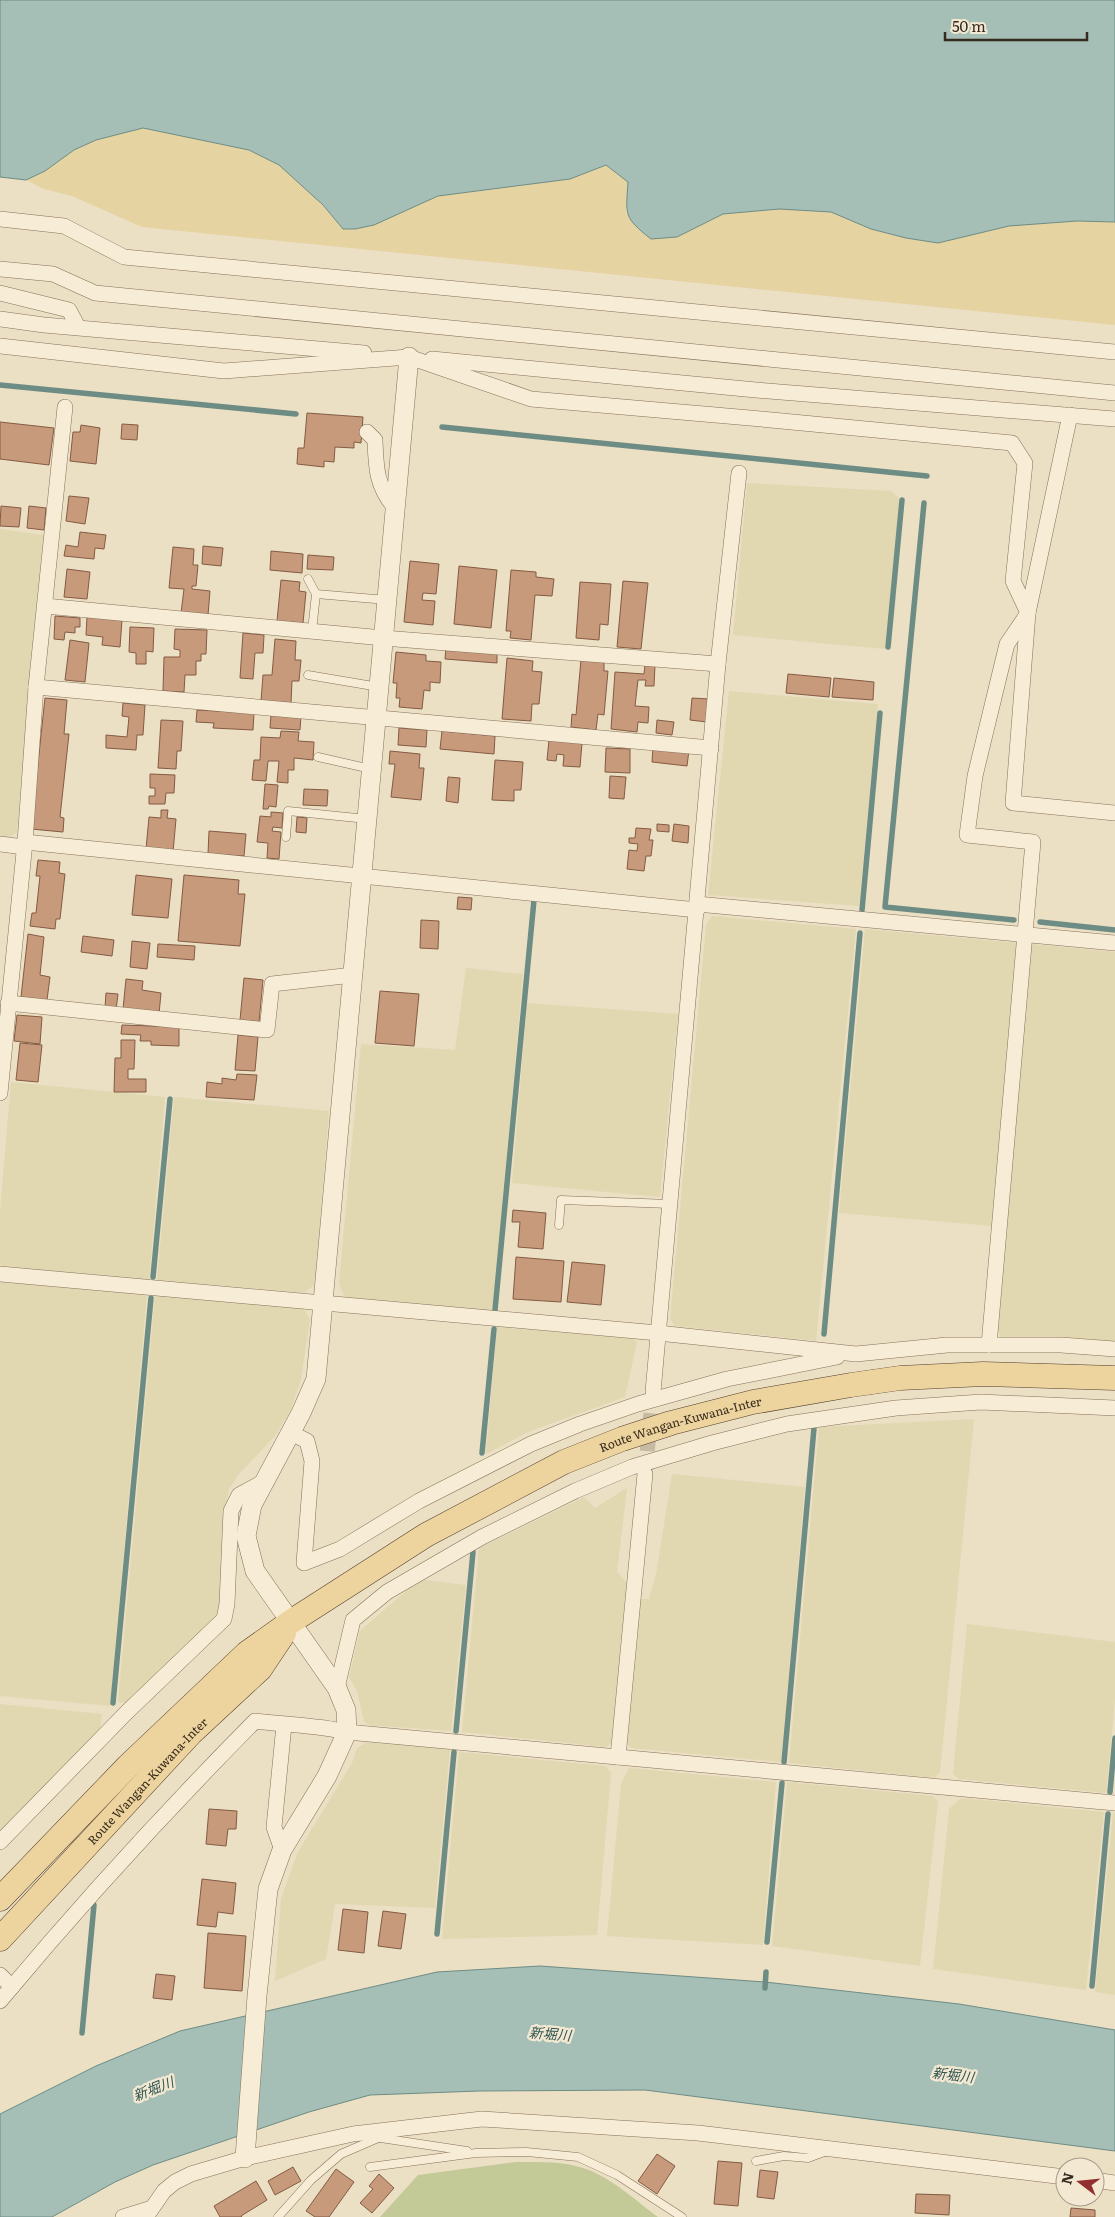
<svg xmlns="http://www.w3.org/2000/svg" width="1115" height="2217" viewBox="0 0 1115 2217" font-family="Literata,'Noto Sans JP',serif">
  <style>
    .farmland { fill: #e1d8b1 }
    .green { fill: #c4c998 }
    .sand { fill: #e6d3a2 }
    .water { fill: #a5bfb7; stroke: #6d8c84 }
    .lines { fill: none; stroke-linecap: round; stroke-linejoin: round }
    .stream { stroke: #6d8c84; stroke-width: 5.5 }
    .building { fill: #c89a7c; stroke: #835b42 }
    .minor-tunnel { stroke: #c7bba3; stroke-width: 15; stroke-dasharray: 15 8; stroke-linecap: butt }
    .service-casing { stroke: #85715b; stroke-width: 9 }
    .minor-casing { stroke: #85715b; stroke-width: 16 }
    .tertiary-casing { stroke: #85715b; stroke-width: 20 }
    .primary-casing { stroke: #533f2f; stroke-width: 25 }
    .service { stroke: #f7ecd6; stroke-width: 8 }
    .minor { stroke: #f7ecd6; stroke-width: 15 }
    .tertiary { stroke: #f7ecd6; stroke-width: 19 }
    .primary { stroke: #edd39d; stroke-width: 24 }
    .labels { text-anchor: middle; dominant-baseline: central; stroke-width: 4.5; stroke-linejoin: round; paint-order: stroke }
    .street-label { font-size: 12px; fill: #36291e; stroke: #f3e9d3 }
    .water-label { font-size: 14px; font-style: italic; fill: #2f5551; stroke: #f3e9d3 }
  </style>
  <rect width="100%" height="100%" fill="#ebdfc4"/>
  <!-- farmland -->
  <g class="farmland">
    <path d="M 747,483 L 891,491 L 900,499 L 885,649 L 733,635 Z"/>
    <path d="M 0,529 L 44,535 L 17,832 L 8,838 L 0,837 Z"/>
    <path d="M 729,691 L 878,704 L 859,906 L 708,895 Z"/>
    <path d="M 712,916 L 856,929 L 816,1341 L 675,1326 L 670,1319 L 706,925 Z"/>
    <path d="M 865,929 L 1018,943 L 993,1226 L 839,1213 Z"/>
    <path d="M 1031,944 L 1115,952 L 1115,1343 L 1002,1338 L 996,1330 Z"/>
    <path d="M 466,968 L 523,974 L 493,1311 L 345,1298 L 339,1284 L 361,1044 L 455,1050 Z"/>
    <path d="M 527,1003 L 678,1014 L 660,1197 L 512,1183 Z"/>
    <path d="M 11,1082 L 165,1097 L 149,1280 L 1,1266 L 0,1264 L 0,1211 Z"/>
    <path d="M 174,1097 L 329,1111 L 315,1284 L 304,1293 L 157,1280 Z"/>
    <path d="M 0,1281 L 147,1294 L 110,1706 L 0,1696 Z"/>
    <path d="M 155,1295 L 303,1308 L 310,1319 L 301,1379 L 291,1409 L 275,1436 L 239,1474 L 229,1489 L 222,1528 L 224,1578 L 221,1613 L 126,1703 L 118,1702 Z"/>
    <path d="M 497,1327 L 632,1338 L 637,1342 L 625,1397 L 528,1432 L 486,1454 Z"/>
    <path d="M 974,1419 L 940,1773 L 934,1778 L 789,1763 L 819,1427 Z"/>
    <path d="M 672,1474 L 805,1487 L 781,1762 L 631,1748 L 625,1742 L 639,1599 L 649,1599 L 656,1575 Z"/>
    <path d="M 627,1488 L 617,1572 L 628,1584 L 614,1742 L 606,1747 L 462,1732 L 479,1548 L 584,1497 L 595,1508 Z"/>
    <path d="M 424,1580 L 466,1585 L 451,1731 L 368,1725 L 364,1721 L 357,1691 L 349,1677 L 360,1631 L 407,1590 Z"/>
    <path d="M 967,1624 L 1115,1642 L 1115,1700 L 1106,1793 L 959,1779 L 953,1774 Z"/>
    <path d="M 0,1704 L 102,1714 L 100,1730 L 0,1831 Z"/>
    <path d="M 367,1742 L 450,1749 L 435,1908 L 335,1904 L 326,1959 L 275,1981 L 281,1899 L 298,1852 L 352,1763 L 357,1748 Z"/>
    <path d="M 459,1752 L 606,1766 L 611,1773 L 597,1935 L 442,1939 Z"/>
    <path d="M 629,1768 L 776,1782 L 763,1945 L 607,1936 L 621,1784 Z"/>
    <path d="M 787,1782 L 933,1796 L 938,1802 L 920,1966 L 772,1946 Z"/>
    <path d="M 961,1798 L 1104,1812 L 1086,1990 L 933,1969 L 949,1809 Z"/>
    <path d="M 1113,1813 L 1115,1813 L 1115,1995 L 1095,1992 Z"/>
  </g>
  <!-- green -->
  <path class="green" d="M 516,2162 C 539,2162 565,2161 586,2169 C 612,2178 636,2201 658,2217 L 380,2217 L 418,2175 Z"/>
  <!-- sand -->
  <path class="sand" d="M 143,128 C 187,136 239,140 278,165 C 300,179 326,209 343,229 L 374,225 L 438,196 L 521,186 L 594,170 L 606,165 L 628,182 L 626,213 L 677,237 L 723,214 L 779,209 L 831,212 L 871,229 L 906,238 L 974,233 L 1009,226 L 1077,221 L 1115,222 L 1115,325 L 142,227 L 72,196 L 44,189 L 26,180 L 45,171 L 74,150 L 96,140 Z"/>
  <!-- water -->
  <g class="water">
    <path d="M 0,0 L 1115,0 L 1115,222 L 1077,221 L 1009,226 L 938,243 L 906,238 L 871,229 L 831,212 L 779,209 L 723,214 L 677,237 L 651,239 C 623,217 626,215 628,182 L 606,165 L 570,179 L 438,196 L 374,225 L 355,229 L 343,229 L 323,205 L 279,165 L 249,150 L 143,128 L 96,140 L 74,150 L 45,171 L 26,180 L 0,177 Z"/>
    <path d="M 540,1966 L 765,1982 L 959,2004 L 1115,2030 L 1115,2151 L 645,2090 L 479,2091 L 370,2095 L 309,2112 L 153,2165 L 115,2182 L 52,2217 L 0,2217 L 0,2114 L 96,2066 L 180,2031 L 437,1972 Z"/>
  </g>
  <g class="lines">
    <!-- stream -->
    <g class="stream">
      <path d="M 0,385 L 296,414"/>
      <path d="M 442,427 L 927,476"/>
      <path d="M 924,503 L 885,907 L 1014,920"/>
      <path d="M 888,647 L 902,500"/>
      <path d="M 862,910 L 880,713"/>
      <path d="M 1040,922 L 1115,930"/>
      <path d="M 153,1277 L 170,1099"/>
      <path d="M 495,1310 L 534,900"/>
      <path d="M 824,1334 L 860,933"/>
      <path d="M 482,1453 L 494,1329"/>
      <path d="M 113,1703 L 151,1298"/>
      <path d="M 456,1731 L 473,1552"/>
      <path d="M 784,1762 L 814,1428"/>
      <path d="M 1110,1792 L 1115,1738"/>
      <path d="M 437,1934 L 454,1752"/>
      <path d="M 767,1942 L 782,1783"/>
      <path d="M 1092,1986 L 1108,1814"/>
      <path d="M 765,1988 L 766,1972"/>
      <path d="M 82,2033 L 94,1905"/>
    </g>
  </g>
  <!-- building -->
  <g class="building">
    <path d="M 307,413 L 363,417 L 361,443 L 354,442 L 354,448 L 335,447 L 334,462 L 324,461 L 324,467 L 297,464 L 298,448 L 304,448 Z"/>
    <path d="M 0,422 L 54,428 L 49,465 L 0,459 Z"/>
    <path d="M 122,424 L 138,425 L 137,440 L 121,439 Z"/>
    <path d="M 81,425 L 100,428 L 96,464 L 70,461 L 73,432 L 80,432 Z"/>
    <path d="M 69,496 L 89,498 L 85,524 L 66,521 Z"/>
    <path d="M 1,506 L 21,508 L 19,527 L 0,526 Z"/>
    <path d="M 29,506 L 46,508 L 44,530 L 27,528 Z"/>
    <path d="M 80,532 L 106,535 L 104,549 L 95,548 L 94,559 L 64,556 L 66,545 L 78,547 Z"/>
    <path d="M 203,546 L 223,548 L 221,566 L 202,564 Z"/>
    <path d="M 173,547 L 194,549 L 193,565 L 198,565 L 196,586 L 192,586 L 192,589 L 210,591 L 208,615 L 181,613 L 184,589 L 169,588 Z"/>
    <path d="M 271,551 L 303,554 L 302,573 L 270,570 Z"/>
    <path d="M 308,555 L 334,557 L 333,570 L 307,569 Z"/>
    <path d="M 410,561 L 439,564 L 436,594 L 423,593 L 422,600 L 435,601 L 433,625 L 404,622 Z"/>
    <path d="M 459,566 L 497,570 L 491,628 L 454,624 Z"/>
    <path d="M 67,569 L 90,572 L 87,599 L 64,597 Z"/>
    <path d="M 511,570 L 536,572 L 536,577 L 554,579 L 552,596 L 535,595 L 531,640 L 510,638 L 511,631 L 506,631 Z"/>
    <path d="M 281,580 L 300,582 L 299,591 L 306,592 L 303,623 L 277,621 Z"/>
    <path d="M 623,581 L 648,583 L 641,649 L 617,647 Z"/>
    <path d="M 580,582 L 611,584 L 608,625 L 600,624 L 599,640 L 576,638 Z"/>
    <path d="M 55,616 L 80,618 L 80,627 L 75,627 L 75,633 L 65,632 L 64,640 L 54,639 Z"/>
    <path d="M 87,617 L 122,620 L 120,647 L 102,645 L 103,637 L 86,635 Z"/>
    <path d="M 130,627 L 154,628 L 153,652 L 146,651 L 146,664 L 136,664 L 136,653 L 129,652 Z"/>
    <path d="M 175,629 L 207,630 L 206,654 L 201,654 L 201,661 L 196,661 L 196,675 L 185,675 L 184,692 L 163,691 L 164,657 L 180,657 L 180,650 L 174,649 Z"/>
    <path d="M 243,633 L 264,635 L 263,653 L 255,653 L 253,679 L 240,678 Z"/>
    <path d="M 275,639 L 296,641 L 295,660 L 301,660 L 299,681 L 292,681 L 291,703 L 261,701 L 263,675 L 272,675 Z"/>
    <path d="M 70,640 L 89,643 L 85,682 L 65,680 Z"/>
    <path d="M 446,647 L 497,651 L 497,663 L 445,659 Z"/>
    <path d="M 396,652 L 426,655 L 426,661 L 441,662 L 440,683 L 430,682 L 430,691 L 424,690 L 422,709 L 399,707 L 400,698 L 396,698 L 397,683 L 393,683 Z"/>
    <path d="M 507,658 L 533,661 L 532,671 L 542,672 L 539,704 L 532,704 L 531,721 L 502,719 Z"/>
    <path d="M 581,660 L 604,662 L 604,671 L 608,671 L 604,715 L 598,714 L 596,730 L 571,727 L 572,714 L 576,715 Z"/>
    <path d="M 645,665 L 655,665 L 654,686 L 645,686 L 646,680 L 638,680 L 635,706 L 649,707 L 648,723 L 638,722 L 637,732 L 611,729 L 615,672 L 644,674 Z"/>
    <path d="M 788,674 L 831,678 L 829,697 L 786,693 Z"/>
    <path d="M 834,678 L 874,682 L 873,700 L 832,697 Z"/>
    <path d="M 45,698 L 67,700 L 64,734 L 69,734 L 60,817 L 64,818 L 63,832 L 31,829 Z"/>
    <path d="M 692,698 L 709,699 L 707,722 L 690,720 Z"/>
    <path d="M 123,703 L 145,705 L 143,735 L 137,735 L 136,750 L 106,748 L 106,735 L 127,737 L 129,717 L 122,716 Z"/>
    <path d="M 197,710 L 254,713 L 253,730 L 213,728 L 214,723 L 196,722 Z"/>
    <path d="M 271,715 L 301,716 L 300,730 L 270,728 Z"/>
    <path d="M 161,720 L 183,721 L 181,751 L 177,751 L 176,769 L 158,768 Z"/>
    <path d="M 657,720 L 674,722 L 672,735 L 656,733 Z"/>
    <path d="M 399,728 L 427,730 L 426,747 L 398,745 Z"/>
    <path d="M 281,731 L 299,732 L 298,741 L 314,742 L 313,760 L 294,758 L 294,770 L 288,770 L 288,783 L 277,782 L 279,761 L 268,761 L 266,781 L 252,780 L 254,760 L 260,760 L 261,737 L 280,738 Z"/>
    <path d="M 442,731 L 495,736 L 494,754 L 440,749 Z"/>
    <path d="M 549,740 L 582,743 L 580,767 L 563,766 L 564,755 L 557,754 L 556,761 L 547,760 Z"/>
    <path d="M 653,747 L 689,750 L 687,766 L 652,762 Z"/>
    <path d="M 606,748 L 630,749 L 630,773 L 605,772 Z"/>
    <path d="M 390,751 L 420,754 L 419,768 L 424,768 L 421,800 L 391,797 L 395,764 L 389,764 Z"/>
    <path d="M 495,760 L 523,762 L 521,790 L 514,790 L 514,801 L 492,800 Z"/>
    <path d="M 150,774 L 175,775 L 174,793 L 166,793 L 165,804 L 149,804 L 149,796 L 155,796 L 155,788 L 150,788 Z"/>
    <path d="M 610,776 L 626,777 L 624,799 L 609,798 Z"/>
    <path d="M 448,777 L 460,778 L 458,803 L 446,801 Z"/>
    <path d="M 265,784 L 278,785 L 276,807 L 269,806 L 268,809 L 263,809 Z"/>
    <path d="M 304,789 L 328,790 L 327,806 L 303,805 Z"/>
    <path d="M 161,810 L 168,810 L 167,818 L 176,819 L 173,852 L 146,849 L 149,817 L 161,818 Z"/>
    <path d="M 271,812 L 283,813 L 282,828 L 273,827 L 272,831 L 281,832 L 279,859 L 267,858 L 268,843 L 257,842 L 260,816 L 271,817 Z"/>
    <path d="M 297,817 L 307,818 L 306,833 L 296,832 Z"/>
    <path d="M 657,824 L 669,825 L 669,832 L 657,831 Z"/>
    <path d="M 674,824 L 689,826 L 688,843 L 672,841 Z"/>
    <path d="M 636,828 L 651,829 L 649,840 L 653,840 L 651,856 L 646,856 L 644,871 L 627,869 L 629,850 L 637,851 L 638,844 L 629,843 L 629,838 L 635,838 Z"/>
    <path d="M 209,831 L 246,834 L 244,856 L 208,854 Z"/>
    <path d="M 38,860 L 60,862 L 59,873 L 65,874 L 60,919 L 56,919 L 55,929 L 30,926 L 32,913 L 36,913 L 40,876 L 36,876 Z"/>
    <path d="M 136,875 L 172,879 L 168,918 L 132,915 Z"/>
    <path d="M 184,875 L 239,880 L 238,894 L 245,894 L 240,946 L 178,941 Z"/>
    <path d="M 458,897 L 472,898 L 471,910 L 457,909 Z"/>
    <path d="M 421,920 L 439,921 L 438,949 L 420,948 Z"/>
    <path d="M 28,934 L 44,937 L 40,975 L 50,977 L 47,1000 L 21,997 Z"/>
    <path d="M 83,936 L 114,940 L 112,956 L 81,952 Z"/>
    <path d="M 132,941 L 150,943 L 147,969 L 130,967 Z"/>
    <path d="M 158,944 L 195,946 L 194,960 L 157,957 Z"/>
    <path d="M 244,978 L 263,980 L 259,1022 L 240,1020 Z"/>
    <path d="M 126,979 L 143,981 L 142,990 L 161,993 L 159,1014 L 123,1009 Z"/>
    <path d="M 380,991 L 419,994 L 414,1046 L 375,1043 Z"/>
    <path d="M 106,993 L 118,994 L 116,1010 L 105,1008 Z"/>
    <path d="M 17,1015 L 42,1017 L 40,1044 L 14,1041 Z"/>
    <path d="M 122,1025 L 179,1027 L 179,1046 L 151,1045 L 151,1041 L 140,1041 L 141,1035 L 121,1034 Z"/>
    <path d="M 238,1035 L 258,1037 L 255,1071 L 235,1070 Z"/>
    <path d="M 121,1040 L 135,1040 L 134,1069 L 128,1069 L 128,1079 L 146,1079 L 146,1092 L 114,1092 L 115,1058 L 121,1058 Z"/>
    <path d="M 20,1043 L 42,1045 L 38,1082 L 16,1080 Z"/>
    <path d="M 237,1074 L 257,1075 L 254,1100 L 206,1097 L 207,1082 L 222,1084 L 222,1078 L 236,1080 Z"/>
    <path d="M 513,1210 L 546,1213 L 543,1249 L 518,1247 L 520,1222 L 512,1222 Z"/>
    <path d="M 516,1257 L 564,1261 L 561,1302 L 513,1299 Z"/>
    <path d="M 572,1262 L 605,1265 L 601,1305 L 567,1302 Z"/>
    <path d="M 209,1809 L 237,1811 L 236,1829 L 228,1829 L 226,1846 L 206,1844 Z"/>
    <path d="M 202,1879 L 236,1883 L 233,1914 L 218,1912 L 216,1927 L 197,1925 Z"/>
    <path d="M 343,1909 L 368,1912 L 364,1953 L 338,1950 Z"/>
    <path d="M 383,1911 L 406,1914 L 401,1949 L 378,1946 Z"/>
    <path d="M 208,1933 L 246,1936 L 242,1991 L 204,1988 Z"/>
    <path d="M 156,1974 L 175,1976 L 172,2000 L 153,1998 Z"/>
    <path d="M 657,2154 L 675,2166 L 657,2194 L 638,2181 Z"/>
    <path d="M 718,2161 L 742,2163 L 738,2206 L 714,2204 Z"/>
    <path d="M 293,2167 L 301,2181 L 275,2195 L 268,2181 Z"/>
    <path d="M 336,2169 L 354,2182 L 329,2217 L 315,2217 L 306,2211 Z"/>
    <path d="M 760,2170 L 778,2172 L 774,2199 L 757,2197 Z"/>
    <path d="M 379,2174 L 394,2188 L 372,2213 L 360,2203 L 373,2189 L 369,2186 Z"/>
    <path d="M 256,2181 L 267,2200 L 241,2216 L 242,2217 L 220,2217 L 214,2206 Z"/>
    <path d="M 916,2194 L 950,2195 L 949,2215 L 915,2213 Z"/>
    <path d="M 1071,2208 L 1095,2210 L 1095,2217 L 1070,2217 Z"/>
  </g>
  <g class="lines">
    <!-- minor-tunnel -->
    <path class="minor-tunnel" d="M 645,1474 L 653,1392"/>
    <!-- service casing -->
    <g class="service-casing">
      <g id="service">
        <path d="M 308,579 L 316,594 L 387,600"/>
        <path d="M 312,631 L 316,594"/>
        <path d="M 308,675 L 379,687"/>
        <path d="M 318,757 L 371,769"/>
        <path d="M 286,837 L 288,811 L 367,819"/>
        <path d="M 559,1225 L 561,1200 L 670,1204"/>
        <path d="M 374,2137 L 467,2151"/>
        <path d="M 756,2161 L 784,2156 L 808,2158 L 827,2151"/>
        <path d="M 370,2167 L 476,2153 L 527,2152 L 578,2157 L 617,2175 L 682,2217"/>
        <path d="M 278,2217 L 311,2180 L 341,2154 L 378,2138"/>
      </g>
    </g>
    <!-- minor casing -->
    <g class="minor-casing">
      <g id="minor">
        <path d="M 0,219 L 64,226 L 124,257 L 1115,352"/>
        <path d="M 0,269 L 53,274 L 95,293 L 1115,393"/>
        <path d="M 0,293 L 69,310 L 78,327"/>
        <path d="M 0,319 L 44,325 L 364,353"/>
        <path d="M 0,346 L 224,371 L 409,357 L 531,399 L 750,418 L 1012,443 L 1025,463 L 1013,581 L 1028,613 L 1007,644 L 975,776 L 967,835 L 1033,842 L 989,1345"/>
        <path d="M 432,359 L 756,390 L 1115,419"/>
        <path d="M 1070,415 L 1028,613 L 1013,803 L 1115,813"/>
        <path d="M 367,432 L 375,440 C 376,467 376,486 395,508"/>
        <path d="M 45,606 L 383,638 L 718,664"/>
        <path d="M 36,687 L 711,748"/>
        <path d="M 25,842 L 697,910"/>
        <path d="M 0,844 L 24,847"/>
        <path d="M 697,904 L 1115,943"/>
        <path d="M 8,1003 L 267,1030 L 272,984 L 353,975"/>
        <path d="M 0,1093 L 25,842 L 36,687 L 65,407"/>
        <path d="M 0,1274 L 658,1333 L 856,1354 L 947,1345 L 1061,1345 L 1115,1349"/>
        <path d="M 653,1392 L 718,664 L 739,473"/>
        <path d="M 291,1433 L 307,1441 L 312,1461 L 304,1563 L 340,1549 L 419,1501 L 531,1444 L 580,1424 L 638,1404 L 727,1379 L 837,1357"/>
        <path d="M 337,1688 L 353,1620 L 387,1592 L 482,1537 L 575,1491 L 632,1467 L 712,1443 L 787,1424 L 896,1408 L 981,1402 L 1115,1408"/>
        <path d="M 618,1757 L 645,1474"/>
        <path d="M 0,1842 L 127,1712 L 224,1619 L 227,1604 L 231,1511 L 239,1495 L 263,1482"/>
        <path d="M 282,1850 L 274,1827 L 284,1725"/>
        <path d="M 0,1975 L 12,1987"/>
        <path d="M 0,2001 C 81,1904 166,1811 255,1721 C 286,1725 317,1725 347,1732 L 1115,1803"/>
        <path d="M 1095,2180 L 1115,2183"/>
        <path d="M 123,2217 L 149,2209"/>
        <path d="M 146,2217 L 164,2191 L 175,2182 L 191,2174 L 245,2158 L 353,2134 L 482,2119 L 698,2133 L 1065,2177"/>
      </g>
    </g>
    <!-- tertiary casing -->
    <g class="tertiary-casing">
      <path id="tertiary" d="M 245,2158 L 257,1996 L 268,1889 L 282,1850 L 327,1776 L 347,1732 L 346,1710 L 337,1688 L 255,1571 L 246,1536 L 252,1505 L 301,1413 L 316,1379 L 409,357"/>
    </g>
    <!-- primary casing -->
    <g class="primary-casing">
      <g id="primary">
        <path id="s1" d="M 0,1899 L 128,1766 L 247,1653 L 292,1621 L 426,1535 L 564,1462 L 622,1439 L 671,1423 L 753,1402 L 851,1385 L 900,1378 L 983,1374 L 1115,1378"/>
        <path id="s2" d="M 0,1939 L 191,1733 L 260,1669 L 284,1633"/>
      </g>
    </g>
    <!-- service -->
    <use href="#service" class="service"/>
    <!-- minor -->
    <use href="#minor" class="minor"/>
    <!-- tertiary -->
    <use href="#tertiary" class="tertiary"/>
    <!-- primary -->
    <use href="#primary" class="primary"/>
  </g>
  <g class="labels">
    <!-- street labels -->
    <g class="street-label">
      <text stroke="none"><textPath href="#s1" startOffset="842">Route Wangan-Kuwana-Inter</textPath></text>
      <text stroke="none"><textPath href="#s2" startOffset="216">Route Wangan-Kuwana-Inter</textPath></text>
    </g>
    <!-- water labels -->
    <g class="water-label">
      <text transform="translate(550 2033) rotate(5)">新堀川</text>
      <text transform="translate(953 2074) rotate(7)">新堀川</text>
      <text transform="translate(153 2088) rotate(-21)">新堀川</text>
    </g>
  </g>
  <!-- north arrow -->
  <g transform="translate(1080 2182) rotate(286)"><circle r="24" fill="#f3e9d3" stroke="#a79c8b"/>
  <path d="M0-4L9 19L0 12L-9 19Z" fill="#912f31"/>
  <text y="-8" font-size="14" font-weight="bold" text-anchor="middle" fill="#36291e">N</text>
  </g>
  <!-- scale -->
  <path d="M945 32v8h142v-8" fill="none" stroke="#36291e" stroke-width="2.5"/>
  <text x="952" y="32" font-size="15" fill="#36291e" stroke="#f3e9d3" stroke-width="4" paint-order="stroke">50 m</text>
</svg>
